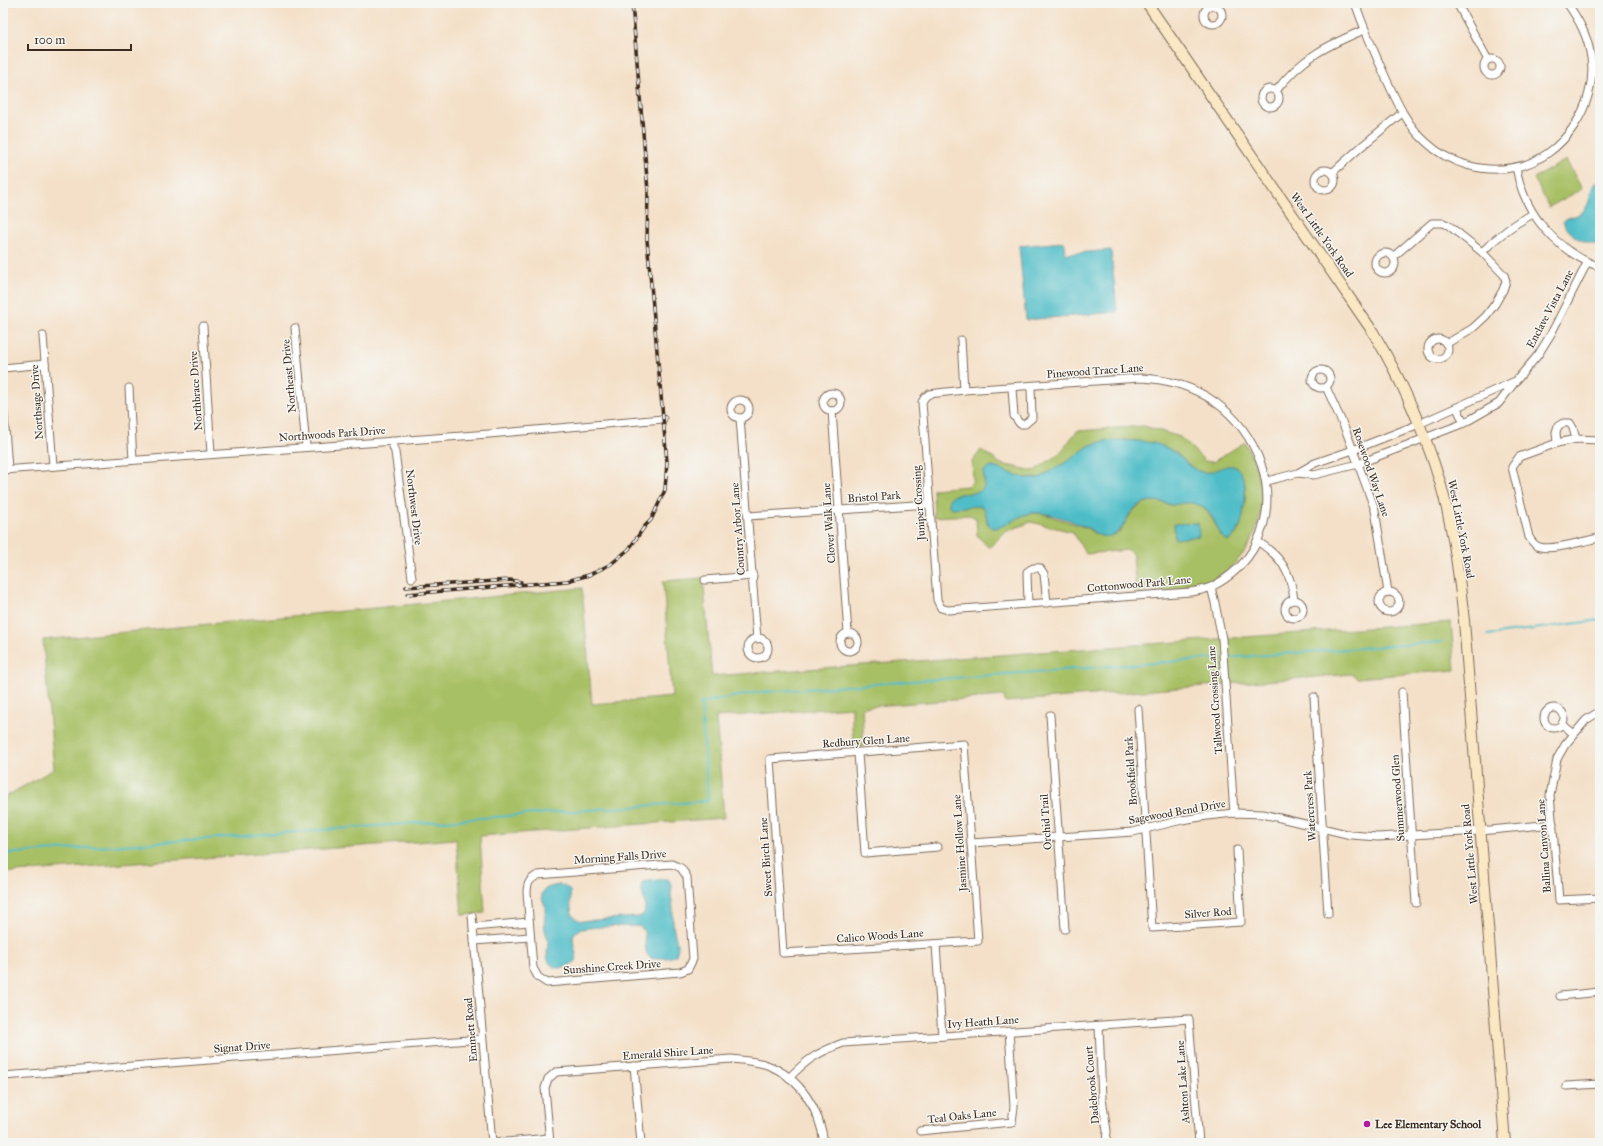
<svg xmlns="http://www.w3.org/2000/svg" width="1603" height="1146" viewBox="0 0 1603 1146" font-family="'IM FELL Great Primer',serif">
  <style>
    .green { fill: #a8c065; stroke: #727542; fill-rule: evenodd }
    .water { fill: #4fbdc8; stroke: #457473 }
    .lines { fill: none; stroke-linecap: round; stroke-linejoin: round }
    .stream { stroke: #4fbdc8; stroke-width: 2 }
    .street-casing { stroke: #7c6a5a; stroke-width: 9 }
    .secondary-casing { stroke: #7c6a5a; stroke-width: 12 }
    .street { stroke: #fff; stroke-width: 7 }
    .secondary { stroke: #fae7c3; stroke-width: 10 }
    .rail-casing { stroke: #3b2a1e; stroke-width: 3.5 }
    .rail { stroke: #f6f6f2; stroke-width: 2; stroke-dasharray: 6; stroke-linecap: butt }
    .poi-dot { fill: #b5179e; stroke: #f6f6f2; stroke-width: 1.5 }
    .labels { text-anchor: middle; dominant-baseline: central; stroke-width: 3; stroke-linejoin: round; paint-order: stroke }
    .street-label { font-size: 11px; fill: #3b2a1e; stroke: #f6f6f2 }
    .poi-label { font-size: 11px; font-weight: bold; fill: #3b2a1e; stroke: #f6f6f2; text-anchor: start }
  </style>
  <rect width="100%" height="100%" fill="#f6f6f2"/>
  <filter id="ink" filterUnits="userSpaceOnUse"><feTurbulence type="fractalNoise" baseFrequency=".025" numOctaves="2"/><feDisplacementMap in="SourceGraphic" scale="8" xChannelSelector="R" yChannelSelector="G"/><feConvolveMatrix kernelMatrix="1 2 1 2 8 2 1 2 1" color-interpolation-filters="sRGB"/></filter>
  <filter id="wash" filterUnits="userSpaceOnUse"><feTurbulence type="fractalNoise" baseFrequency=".012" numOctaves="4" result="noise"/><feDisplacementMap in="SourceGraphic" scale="16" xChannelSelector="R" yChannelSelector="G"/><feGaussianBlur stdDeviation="0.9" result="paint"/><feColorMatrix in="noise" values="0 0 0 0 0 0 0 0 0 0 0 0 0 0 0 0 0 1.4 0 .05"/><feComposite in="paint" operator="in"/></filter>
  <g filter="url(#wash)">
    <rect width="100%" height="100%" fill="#f4e0c8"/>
    <!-- green -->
    <g class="green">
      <path d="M 1566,160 L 1582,189 L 1549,207 L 1534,178 Z"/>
      <path d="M 1144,426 L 1180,437 L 1205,461 L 1213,462 L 1245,442 C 1251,455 1258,468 1260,482 C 1269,527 1241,573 1197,586 C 1177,592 1156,591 1136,592 L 1133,555 L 1128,550 L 1086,554 L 1073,532 L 1031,522 L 1005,532 L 989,548 L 977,535 L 976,518 L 970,515 L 934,517 L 933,489 L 968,486 L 973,481 L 972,462 L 981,450 L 1001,464 L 1034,471 L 1059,454 L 1077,431 ZM 1121,440 C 1139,441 1158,442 1175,452 C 1179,455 1183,459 1187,463 C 1203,477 1211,473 1229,466 C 1233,469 1239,472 1242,475 C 1250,487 1243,519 1238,531 C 1236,535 1233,537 1230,540 L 1225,540 L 1222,537 C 1213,521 1207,502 1184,502 C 1180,502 1176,505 1172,505 C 1167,505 1162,502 1157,501 C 1136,500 1129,516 1120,532 L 1095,534 L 1087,528 L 1041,513 C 1024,512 1012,520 997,528 L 987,523 L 985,510 L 982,506 L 977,505 L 954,495 C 963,493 981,496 984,487 C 985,481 983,476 984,471 L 993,467 L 1025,478 L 1039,478 L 1071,459 L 1090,445 L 1105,441 Z"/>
      <path d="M 703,578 L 712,676 L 1451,622 L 1455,670 L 1357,678 L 1352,674 L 1005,702 L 1004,696 L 862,707 L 864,746 L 855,749 L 852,729 L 852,707 L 716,717 L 724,818 L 480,836 L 485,913 L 462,915 L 456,839 L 3,873 L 3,798 L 54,769 L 43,640 L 582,588 L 592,704 L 672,697 L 663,581 Z"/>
    </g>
    <!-- water -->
    <g class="water">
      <path d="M 1596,182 L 1600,183 L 1600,247 C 1594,243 1588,243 1581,240 C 1575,238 1565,228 1563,221 C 1567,216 1578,218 1585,209 C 1592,201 1589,188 1596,182 Z"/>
      <path d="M 1064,242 L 1065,254 L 1111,250 L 1117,312 L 1026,320 L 1019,246 Z"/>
      <path d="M 1121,440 C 1140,441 1161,441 1176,454 C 1183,459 1190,467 1198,471 C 1213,477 1223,463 1233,466 C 1251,471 1245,514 1240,526 C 1237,532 1234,535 1230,540 L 1225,540 L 1222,537 C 1217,528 1213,515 1205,509 C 1194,500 1185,503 1173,505 C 1169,505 1165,502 1161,502 C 1152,500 1143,501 1135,508 C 1125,516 1125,533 1110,536 C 1097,538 1096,532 1086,527 C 1072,521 1054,514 1039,513 C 1019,511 1006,530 991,528 C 985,521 988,512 982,506 L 951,508 L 949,506 L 949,499 C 958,489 981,498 984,486 C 985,482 984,477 983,473 L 987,468 L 993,467 L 1025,478 L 1039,478 L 1071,459 L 1090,445 L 1105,441 Z"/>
      <path d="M 1198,523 L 1199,536 L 1175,539 L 1174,524 Z"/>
      <path d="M 663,879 L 668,879 L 672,885 L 671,894 L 673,908 L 673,926 L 678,948 L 676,955 C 670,958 667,958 661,958 C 657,958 654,960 651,958 C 641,954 649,935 641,927 C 634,925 584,927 578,930 C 563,939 590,962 564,967 C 560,968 556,969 553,966 C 544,961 548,949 548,941 C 548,937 545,933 545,929 C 543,922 546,915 545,908 C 545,903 541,899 542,894 C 544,888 549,887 554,886 C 561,884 565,885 570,891 C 572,902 567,918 582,921 L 637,917 L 643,915 C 648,906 642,895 641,886 L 643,882 Z"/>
    </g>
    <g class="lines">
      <!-- stream -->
      <g class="stream">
        <path d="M 1488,635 L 1600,620"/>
        <path d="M 1225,658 L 1442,642"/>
        <path d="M 3,854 L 708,801 L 701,703 L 753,693 L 1221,658"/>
      </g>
    </g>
  </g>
  <g filter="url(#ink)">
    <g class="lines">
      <!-- street casing -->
      <g class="street-casing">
        <g id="street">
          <path d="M 1355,3 C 1364,28 1374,52 1385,76 C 1396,100 1406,124 1426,142 C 1449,164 1485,174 1516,167 C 1563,158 1598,104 1591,58 C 1588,36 1579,20 1567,3"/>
          <path d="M 1457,3 L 1488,60"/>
          <circle cx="1213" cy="15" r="9"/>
          <circle cx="1492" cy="67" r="8"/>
          <circle cx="1270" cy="98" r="9"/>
          <path d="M 1276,91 C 1301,58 1328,45 1364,30"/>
          <path d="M 1516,167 C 1524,214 1556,251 1600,267"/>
          <circle cx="1325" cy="180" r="10"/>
          <path d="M 1332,173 L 1362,146 L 1402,113"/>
          <path d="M 1482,252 C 1498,236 1513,224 1533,214"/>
          <circle cx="1385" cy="263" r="10"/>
          <path d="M 1393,257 L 1432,223 L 1443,223 L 1448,225 L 1482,252 L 1504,275 L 1506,281 L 1503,290 L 1495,304 L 1486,316 L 1473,328 L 1446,344"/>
          <path d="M 203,326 L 211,454"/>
          <path d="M 295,328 L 306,447"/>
          <path d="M 43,336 L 53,466"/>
          <circle cx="1438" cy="349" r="10"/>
          <path d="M 961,340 L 964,390"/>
          <path d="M 3,368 L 45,364"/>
          <circle cx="1321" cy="379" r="9"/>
          <path d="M 1140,378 C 1197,380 1242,411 1261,464 C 1270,491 1269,518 1256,544 C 1247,562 1230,578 1211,587 C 1204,590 1197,591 1190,592 L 948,610 L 941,608 L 937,600 L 922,402 L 925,397 L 929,394 L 964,390 Z"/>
          <path d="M 1326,387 L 1346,431 L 1375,510 L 1388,592"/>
          <path d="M 129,388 L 133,460"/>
          <path d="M 1012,388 L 1014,416 L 1020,424 L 1025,424 L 1032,418 L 1031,387"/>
          <circle cx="832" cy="402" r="9"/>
          <circle cx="740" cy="409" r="9"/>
          <path d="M 3,402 L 8,469"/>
          <path d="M 1457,408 L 1464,423"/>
          <path d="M 832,411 L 848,633"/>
          <path d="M 740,418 L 757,639"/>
          <path d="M 1600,440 L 1576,439 L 1557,443 L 1519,457 L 1512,467 L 1529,537 C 1532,542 1535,546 1540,547 C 1554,551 1585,540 1600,538"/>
          <path d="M 391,441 L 395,452 L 412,578"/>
          <path d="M 1557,443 L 1556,432 L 1558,426 L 1563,423 L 1570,423 L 1573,428 L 1576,439"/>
          <path d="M 3,470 L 489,434 L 663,419"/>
          <path d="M 1298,473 L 1314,475 L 1358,464 L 1464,423 L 1499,403 L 1515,382 L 1538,355 L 1551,334 L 1587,263"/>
          <path d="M 1267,481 L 1298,473 L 1315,463 L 1353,450 L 1419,424 L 1513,382"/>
          <path d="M 748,516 L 930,504"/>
          <path d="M 1257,541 C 1281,556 1291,572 1294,600"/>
          <path d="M 705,580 L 753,576"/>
          <path d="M 1211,587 L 1215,603 L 1222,639 L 1234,813"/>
          <circle cx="1389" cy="602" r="10"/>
          <circle cx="1294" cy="609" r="9"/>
          <path d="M 1028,604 L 1027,572 C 1032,568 1034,567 1040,568 L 1044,574 L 1047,603"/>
          <circle cx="849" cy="642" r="9"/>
          <circle cx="758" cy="648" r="10"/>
          <path d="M 1402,692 L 1416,903"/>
          <path d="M 1314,697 L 1328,914"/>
          <circle cx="1554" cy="718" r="10"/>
          <path d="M 1138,709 L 1152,928 L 1241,922 L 1237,850"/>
          <path d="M 1600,711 L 1586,720 L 1565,745 L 1557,759 L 1550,795 L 1559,900 L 1600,898"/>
          <path d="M 1050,715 L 1065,929"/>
          <path d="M 1562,724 L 1574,734"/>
          <path d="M 964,744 L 978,941 L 783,953 L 770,759 Z"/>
          <path d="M 858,753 L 865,853 L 938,847"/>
          <path d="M 971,843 L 1133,832 L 1182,820 L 1207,816 L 1234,813 L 1263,814 L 1351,835 L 1378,837 L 1480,831 L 1553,824"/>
          <path d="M 672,864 L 681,868 L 687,877 L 693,959 L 688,969 L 680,972 L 547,983 L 538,977 L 533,968 L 527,892 C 527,883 530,879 538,875 Z"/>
          <path d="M 472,916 L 492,1143"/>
          <path d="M 473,927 L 529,922"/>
          <path d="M 474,941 L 530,937"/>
          <path d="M 936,944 L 942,1036"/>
          <path d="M 1560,996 L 1600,992"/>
          <path d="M 1099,1026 L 1102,1099 L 1107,1131 L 1106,1143"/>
          <path d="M 634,1066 L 641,1143"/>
          <path d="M 3,1076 L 482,1039"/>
          <path d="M 789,1078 C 807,1059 819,1052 843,1043 L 1189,1019 L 1199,1143"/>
          <path d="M 1566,1086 L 1600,1084"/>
          <path d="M 920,1131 L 1012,1122 L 1014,1107 L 1009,1031"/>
          <path d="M 494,1143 L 549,1138"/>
          <path d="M 550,1143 L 545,1088 L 548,1079 L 556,1072 L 731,1059 C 743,1060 755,1061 767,1065 C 800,1077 820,1110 824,1143"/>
        </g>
      </g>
      <!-- secondary casing -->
      <g class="secondary-casing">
        <path id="secondary" d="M 1147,3 L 1373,332 C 1401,379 1424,430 1440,482 C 1453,527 1459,574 1464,621 L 1505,1143"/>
      </g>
      <!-- street -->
      <use href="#street" class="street"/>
      <!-- secondary -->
      <use href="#secondary" class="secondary"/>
      <!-- rail casing -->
      <g class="rail-casing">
        <g id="rail">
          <path d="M 406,587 L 510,580 L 521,582"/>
          <path d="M 407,594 L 567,581 L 589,575 L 611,564 L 629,549 L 645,526 L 651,520 L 665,490 L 667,462 L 647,240 L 648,191 L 632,3"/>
        </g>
      </g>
      <!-- rail -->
      <use href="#rail" class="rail"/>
    </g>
  </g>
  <!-- markers -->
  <circle class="poi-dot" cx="1367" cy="1124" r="4"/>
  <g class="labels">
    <!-- street labels -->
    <g class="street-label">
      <text transform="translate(1322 235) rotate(55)">West Little York Road</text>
      <text transform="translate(1550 309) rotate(-62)">Enclave Vista Lane</text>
      <text transform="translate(1095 371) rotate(-4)">Pinewood Trace Lane</text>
      <text transform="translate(289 376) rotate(-95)">Northeast Drive</text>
      <text transform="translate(196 391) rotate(-94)">Northbrace Drive</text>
      <text transform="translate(37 402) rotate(-94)">Northsage Drive</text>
      <text transform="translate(332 434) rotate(-4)">Northwoods Park Drive</text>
      <text transform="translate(1371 472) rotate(71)">Rosewood Way Lane</text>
      <text transform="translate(874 497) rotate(-4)">Bristol Park</text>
      <text transform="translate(919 503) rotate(-94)">Juniper Crossing</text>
      <text transform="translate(414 507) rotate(83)">Northwest Drive</text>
      <text transform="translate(829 523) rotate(-94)">Clover Walk Lane</text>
      <text transform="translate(738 529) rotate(-94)">Country Arbor Lane</text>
      <text transform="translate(1461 529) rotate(79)">West Little York Road</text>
      <text transform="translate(1139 584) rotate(-5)">Cottonwood Park Lane</text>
      <text transform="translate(1215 700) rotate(-94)">Tallwood Crossing Lane</text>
      <text transform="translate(866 741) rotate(-4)">Redbury Glen Lane</text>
      <text transform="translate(1131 771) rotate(-94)">Brookfield Park</text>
      <text transform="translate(1398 798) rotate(-94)">Summerwood Glen</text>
      <text transform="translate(1310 806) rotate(-94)">Watercress Park</text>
      <text transform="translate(1177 812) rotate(-10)">Sagewood Bend Drive</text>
      <text transform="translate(1046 822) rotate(-94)">Orchid Trail</text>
      <text transform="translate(960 843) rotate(-94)">Jasmine Hollow Lane</text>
      <text transform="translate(1544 846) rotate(-94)">Ballina Canyon Lane</text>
      <text transform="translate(1470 854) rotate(-95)">West Little York Road</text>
      <text transform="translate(620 857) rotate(-4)">Morning Falls Drive</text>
      <text transform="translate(766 857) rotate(-94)">Sweet Birch Lane</text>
      <text transform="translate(1208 913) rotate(-4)">Silver Rod</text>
      <text transform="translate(880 936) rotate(-4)">Calico Woods Lane</text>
      <text transform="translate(612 967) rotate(-4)">Sunshine Creek Drive</text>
      <text transform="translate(983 1022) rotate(-4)">Ivy Heath Lane</text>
      <text transform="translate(471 1030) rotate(-95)">Emmett Road</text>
      <text transform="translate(242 1047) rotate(-4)">Signat Drive</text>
      <text transform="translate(668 1053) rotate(-4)">Emerald Shire Lane</text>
      <text transform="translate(1183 1082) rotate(-94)">Ashton Lake Lane</text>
      <text transform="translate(1092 1085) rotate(-95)">Dadebrook Court</text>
      <text transform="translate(962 1116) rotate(-6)">Teal Oaks Lane</text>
    </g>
    <!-- poi labels -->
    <g class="poi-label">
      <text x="1375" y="1124">Lee Elementary School</text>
    </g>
  </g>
  <!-- margin -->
  <rect width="1603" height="1146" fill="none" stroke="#f6f6f2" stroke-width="16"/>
  <!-- scale -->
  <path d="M28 44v6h103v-6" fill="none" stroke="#3b2a1e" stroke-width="2"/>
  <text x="34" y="44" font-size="12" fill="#3b2a1e" stroke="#f6f6f2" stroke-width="3" paint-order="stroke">100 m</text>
</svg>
